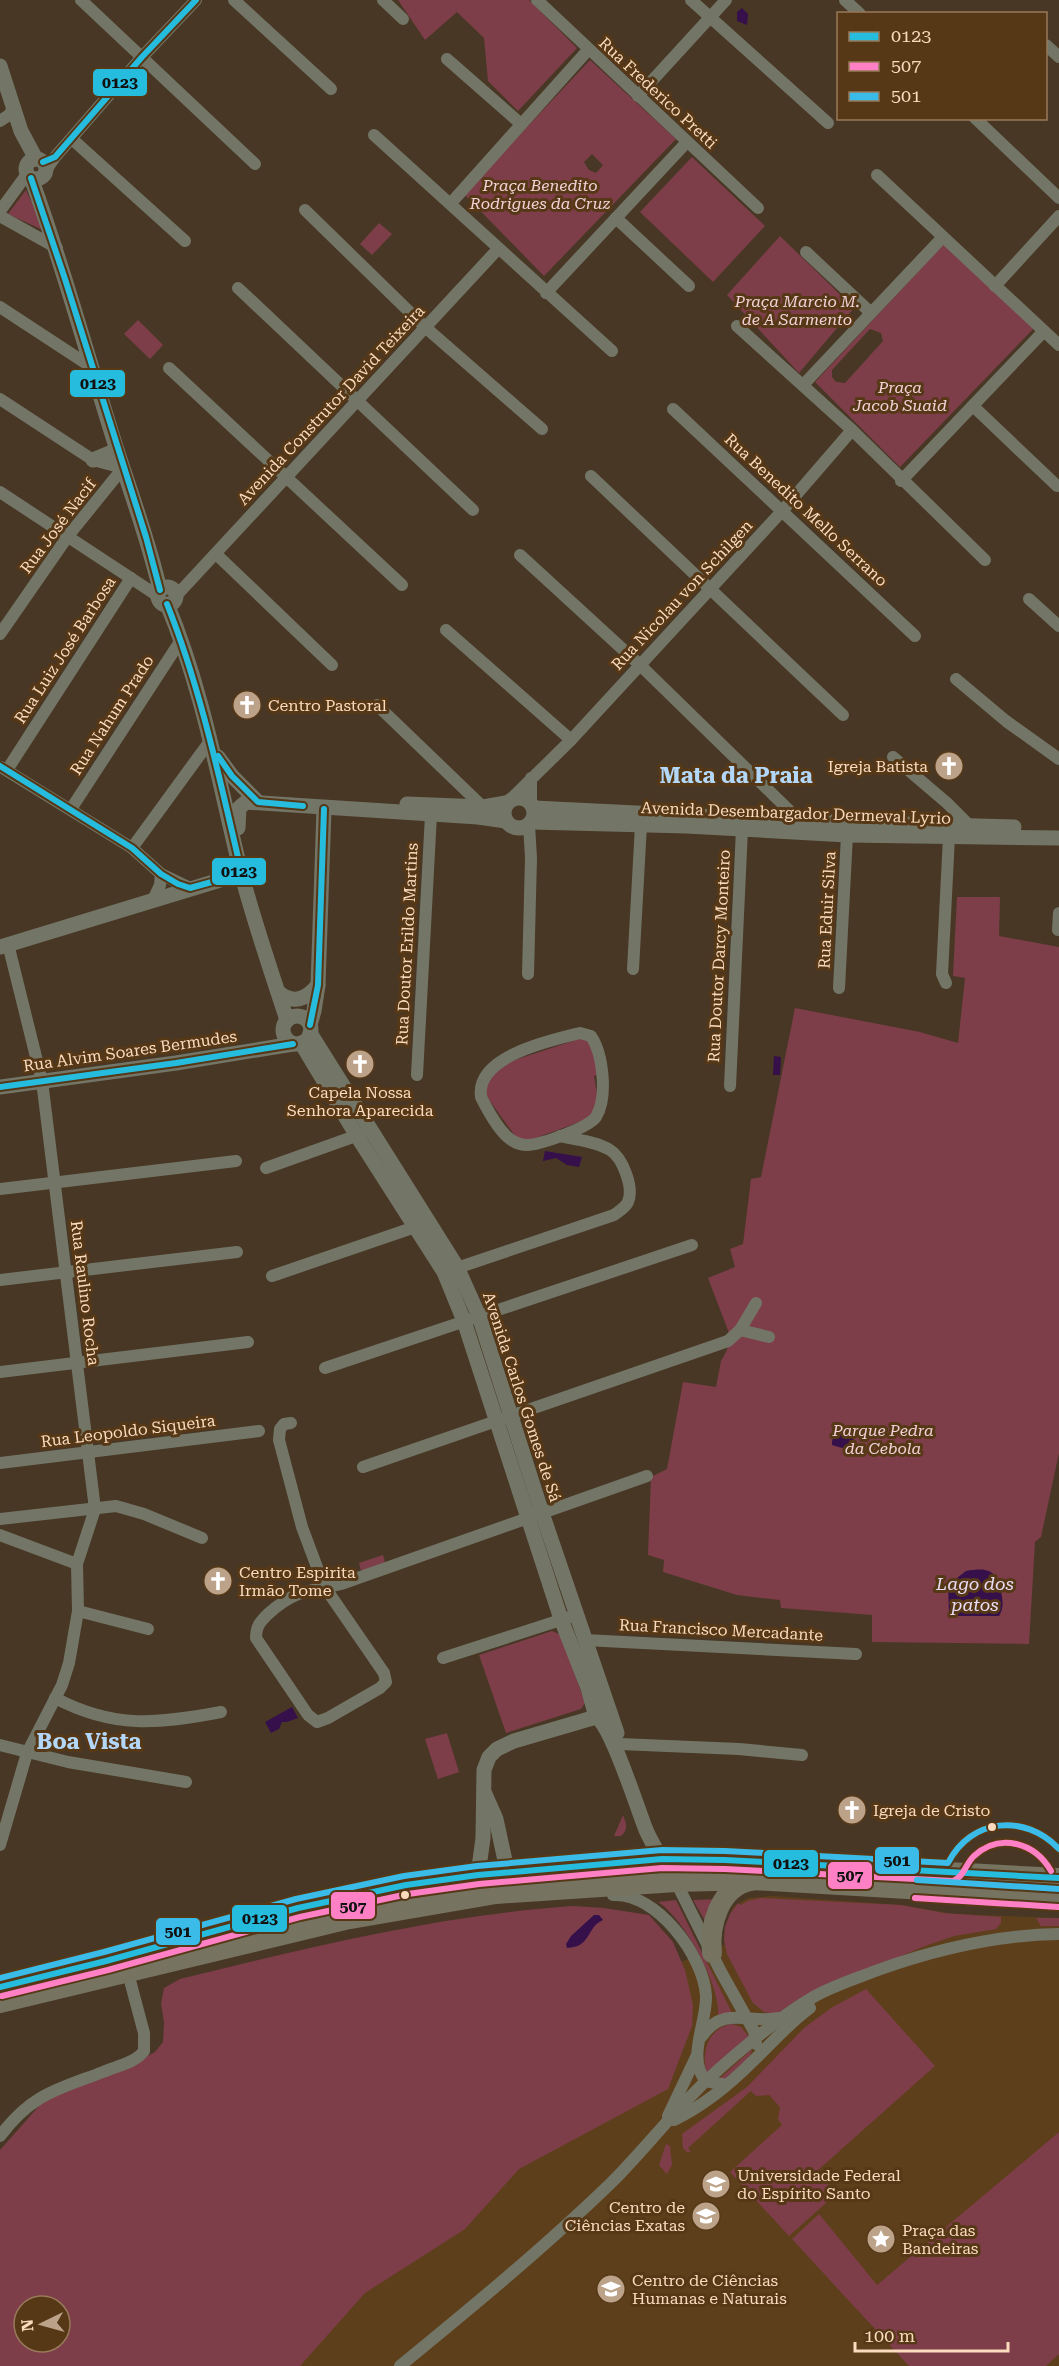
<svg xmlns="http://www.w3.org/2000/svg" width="1059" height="2366" viewBox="0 0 1059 2366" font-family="'Roboto Serif',serif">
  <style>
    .built { fill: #5e3f1c }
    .green { fill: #7d3e49; fill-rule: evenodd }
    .water { fill: #35104b }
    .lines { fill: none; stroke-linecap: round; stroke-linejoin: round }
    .minor { stroke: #737667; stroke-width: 12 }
    .tertiary { stroke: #737667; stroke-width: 15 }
    .primary { stroke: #767360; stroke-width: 20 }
    .bus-1-casing { stroke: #563817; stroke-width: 10 }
    .bus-2-casing { stroke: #563817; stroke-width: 10 }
    .bus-3-casing { stroke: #563817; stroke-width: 10 }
    .bus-1 { stroke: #26bcdd; stroke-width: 6 }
    .bus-2 { stroke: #ff80c5; stroke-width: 6 }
    .bus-3 { stroke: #3abbe8; stroke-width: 6 }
    .bus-dot { fill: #fadbbd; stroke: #563817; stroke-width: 2 }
    .labels { text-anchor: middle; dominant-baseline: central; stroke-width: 6; stroke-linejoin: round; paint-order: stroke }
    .street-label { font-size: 16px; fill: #fadbbd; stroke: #563817 }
    .park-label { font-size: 16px; font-style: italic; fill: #f0d2d7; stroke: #563817 }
    .poi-label { font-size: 16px; fill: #fadbbd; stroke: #563817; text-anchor: start }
    .water-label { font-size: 18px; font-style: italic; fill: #e8ddf5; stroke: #563817 }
    .district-label { font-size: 22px; font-weight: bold; fill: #b3d7f8; stroke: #563817 }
    .line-badge { stroke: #563817; stroke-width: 2 }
    .pale-badge-label { font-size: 16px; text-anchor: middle; font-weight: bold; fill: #111 }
  </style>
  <rect width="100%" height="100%" fill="#483725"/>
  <!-- built -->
  <path class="built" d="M 772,1896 L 901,1905 L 953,1914 L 1059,1918 L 1059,2366 L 106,2366 L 658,1971 L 726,1944 L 726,1930 L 733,1907 L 748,1898 Z"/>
  <!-- green -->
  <g class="green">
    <path d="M 398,0 L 529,0 L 577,48 L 518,111 L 488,81 L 484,38 L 457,12 L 425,40 Z"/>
    <path d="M 590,60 L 676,139 L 544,276 L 464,194 ZM 592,154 L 603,165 L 596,173 L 589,170 L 584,162 Z"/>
    <path d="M 692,157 L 765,226 L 713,282 L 640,212 Z"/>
    <path d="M 26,190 L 45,231 L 8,214 Z"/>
    <path d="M 379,223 L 392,234 L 372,255 L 360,244 Z"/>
    <path d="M 780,236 L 854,308 L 799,373 L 727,295 Z"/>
    <path d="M 945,243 L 1035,327 L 900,467 L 815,382 ZM 870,329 L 881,333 L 883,341 L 845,383 L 836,382 L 832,377 L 832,370 Z"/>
    <path d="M 138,320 L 163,345 L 150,359 L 124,334 Z"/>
    <path d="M 957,897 L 1000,897 L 999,936 L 1059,947 L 1059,1453 L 1041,1537 L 1035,1542 L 1029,1644 L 872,1642 L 872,1615 L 781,1608 L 780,1600 L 737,1595 L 663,1572 L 664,1560 L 648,1555 L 651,1477 L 667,1469 L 683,1382 L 716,1387 L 721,1361 L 727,1350 L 729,1333 L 708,1278 L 735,1267 L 730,1249 L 743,1244 L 751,1179 L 761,1177 L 795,1008 L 920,1032 L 958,1043 L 965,978 L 953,976 Z"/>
    <path d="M 585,1037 L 590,1040 L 601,1073 L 594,1076 L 598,1100 L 593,1117 L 525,1142 L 518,1140 L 482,1090 L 500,1065 Z"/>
    <path d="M 383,1555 L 385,1563 L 361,1571 L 359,1563 Z"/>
    <path d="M 552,1631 L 561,1635 L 585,1703 L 581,1709 L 506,1733 L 479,1655 Z"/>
    <path d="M 447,1733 L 459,1772 L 438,1779 L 425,1739 Z"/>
    <path d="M 623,1815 C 626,1823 629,1829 621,1836 L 614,1836 Z"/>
    <path d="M 760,1898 L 901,1905 L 944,1913 L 1001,1917 L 1001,1923 L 996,1929 L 954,1936 L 925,1946 L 850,1977 L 795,2008 L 775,2014 L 764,2012 L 753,2003 L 727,1954 L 724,1940 L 725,1927 L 730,1914 L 738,1903 L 741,1905 L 747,1901 Z"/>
    <path d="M 720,1899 L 708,1926 L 693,1900 Z"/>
    <path d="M 676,1900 L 732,2013 L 718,2019 C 723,1989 684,1918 658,1902 Z"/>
    <path d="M 573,1906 L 604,1908 L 649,1915 L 673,1942 L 685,1970 L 693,2005 L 692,2026 L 668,2089 L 519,2169 L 465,2229 L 365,2293 L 300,2366 L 0,2366 L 0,2150 L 46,2098 L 116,2073 L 155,2052 L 163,2042 L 164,2022 L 161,2004 L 164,1988 L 180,1979 C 310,1947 440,1915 573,1906 ZM 24,2306 L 60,2306 L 60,2342 L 24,2342 Z"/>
    <path d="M 1036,1918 L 1059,1918 L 1059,1926 L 1041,1926 Z"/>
    <path d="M 866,1989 L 935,2066 L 817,2171 L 836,2194 L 789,2236 L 730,2172 L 782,2125 L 778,2119 L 780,2107 L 769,2095 L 756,2096 L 751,2091 L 688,2148 L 691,2152 L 687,2152 L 683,2148 L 682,2134 L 747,2087 L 804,2028 L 831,2008 Z"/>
    <path d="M 732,2024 L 741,2027 L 750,2038 L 707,2075 C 701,2054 707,2028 732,2024 Z"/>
    <path d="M 752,2049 C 751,2062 729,2081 717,2081 Z"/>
    <path d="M 1059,2132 L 1059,2354 L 1046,2366 L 909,2366 L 792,2239 L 819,2214 L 877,2285 Z"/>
    <path d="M 666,2144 L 670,2146 L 672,2165 L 667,2174 L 659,2165 Z"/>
  </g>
  <!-- water -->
  <g class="water">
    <path d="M 742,8 L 748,14 L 747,25 L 737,21 L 737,12 Z"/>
    <path d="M 774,1056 L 781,1057 L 780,1075 L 773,1075 Z"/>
    <path d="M 545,1151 L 582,1157 L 579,1167 L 567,1165 L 556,1158 L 543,1161 Z"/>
    <path d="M 851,1430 L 855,1431 L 856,1435 L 851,1444 L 842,1448 L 832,1445 C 831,1434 841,1430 851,1430 Z"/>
    <path d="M 966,1571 C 988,1567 997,1570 1001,1592 C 1003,1601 1004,1608 999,1616 L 956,1616 L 949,1613 L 948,1585 Z"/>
    <path d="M 292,1707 L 298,1718 L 287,1722 L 282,1722 L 279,1729 L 271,1733 L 265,1722 Z"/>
    <path d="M 594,1915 L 599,1915 L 603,1920 C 586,1927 592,1947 567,1948 L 566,1944 L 571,1936 Z"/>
  </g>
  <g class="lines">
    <!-- minor -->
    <g class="minor">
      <path d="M 81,0 L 255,164"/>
      <path d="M 234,0 L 331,89"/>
      <path d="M 383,0 L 403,19"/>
      <path d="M 537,0 L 758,208"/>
      <path d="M 691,0 L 828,123"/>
      <path d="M 845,0 L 860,14"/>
      <path d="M 1046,45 L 1059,57"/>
      <path d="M 447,59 L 521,124"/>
      <path d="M 638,96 L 726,0"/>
      <path d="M 975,118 L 1059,198"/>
      <path d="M 0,121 L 9,115 L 14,107"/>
      <path d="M 374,135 L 612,351"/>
      <path d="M 72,139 L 185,241"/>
      <path d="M 46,170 L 55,157 L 142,57 L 196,0"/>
      <path d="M 877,175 L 1059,345"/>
      <path d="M 451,203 L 588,50"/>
      <path d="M 305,210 L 425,327 L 542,429"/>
      <path d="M 0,211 L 27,174"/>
      <path d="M 0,216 L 57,248"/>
      <path d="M 616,218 L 689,286"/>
      <path d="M 806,252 L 870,312"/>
      <path d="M 995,286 L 1059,216"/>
      <path d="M 238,288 L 473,510"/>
      <path d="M 546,293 L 686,143"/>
      <path d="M 0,307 L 93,368"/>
      <path d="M 737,326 L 852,430 L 985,560"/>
      <path d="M 169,368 L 402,585"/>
      <path d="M 803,385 L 942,238"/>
      <path d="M 0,399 L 93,460 L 123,468 L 68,536 L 0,634"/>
      <path d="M 973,406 L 1057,486"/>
      <path d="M 673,409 L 915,636"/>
      <path d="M 591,476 L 843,715"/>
      <path d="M 901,481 L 1044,331"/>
      <path d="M 0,492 L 158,596"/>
      <path d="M 216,554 L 332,665"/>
      <path d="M 520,555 L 640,665 L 800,821"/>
      <path d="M 176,596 L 498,249"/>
      <path d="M 1029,599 L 1059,626"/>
      <path d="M 446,630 L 571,740"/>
      <path d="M 956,679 L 1006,721 L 1059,759"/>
      <path d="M 377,705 L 483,807"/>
      <path d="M 893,757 L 947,803 L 970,826"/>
      <path d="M 1,767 L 132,848 L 161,874 L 190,888"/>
      <path d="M 7,770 L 131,578"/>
      <path d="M 531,778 L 531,804"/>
      <path d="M 512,798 L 571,740 L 783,510 L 852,430"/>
      <path d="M 71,809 L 181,640"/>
      <path d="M 132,848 L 210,741"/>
      <path d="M 153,900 L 160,885 L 161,874"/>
      <path d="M 1058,930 L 1059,913"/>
      <path d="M 633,969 L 641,825"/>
      <path d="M 528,974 L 531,858 L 529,825"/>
      <path d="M 946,983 L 942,974 L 949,837"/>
      <path d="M 839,988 L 847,835"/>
      <path d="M 580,1033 L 591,1036 C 603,1054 608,1097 596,1117 C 588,1128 542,1144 528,1145 C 522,1145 515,1143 510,1139 C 498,1130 488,1111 481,1097 C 475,1056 552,1040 580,1033 Z"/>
      <path d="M 417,1075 L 431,815"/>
      <path d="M 730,1086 L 742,829"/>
      <path d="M 266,1168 L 364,1133"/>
      <path d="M 0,1189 L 236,1161"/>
      <path d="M 451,1270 L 614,1215 C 619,1211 625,1208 628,1202 C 634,1188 623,1158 610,1150 C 596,1141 576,1140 560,1136"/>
      <path d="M 272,1276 L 424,1224"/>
      <path d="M 0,1280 L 237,1252"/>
      <path d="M 740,1330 L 769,1337"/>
      <path d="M 325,1368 L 692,1245"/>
      <path d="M 0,1372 L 248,1342"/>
      <path d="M 291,1423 L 284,1424 L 280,1429 L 279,1440 L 302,1527 L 324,1586 L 384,1673 L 386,1682 L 380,1688 L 328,1718 L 317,1722 L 308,1715 L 256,1638 C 256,1626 260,1622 268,1614 C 294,1590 309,1591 341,1584 L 647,1476"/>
      <path d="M 0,1463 L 259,1431"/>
      <path d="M 363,1467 L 728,1341 L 740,1330 L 756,1303"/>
      <path d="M 0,1519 L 116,1506 L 144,1514 L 202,1538"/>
      <path d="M 0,1535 L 77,1564"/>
      <path d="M 78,1611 L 148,1629"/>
      <path d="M 585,1640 L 856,1654"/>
      <path d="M 443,1658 L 576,1615"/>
      <path d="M 55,1698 C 114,1729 158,1724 221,1712"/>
      <path d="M 620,1744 L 739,1749 L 802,1755"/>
      <path d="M 0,1745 L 68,1762 L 186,1782"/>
      <path d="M 0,1845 L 27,1753 L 62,1685 L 69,1663 L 78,1611 L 77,1564 L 95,1509 L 42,1081 L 8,944"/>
      <path d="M 676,1882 L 721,1972 L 754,2031 L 756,2044"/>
      <path d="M 613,1895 C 656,1892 704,1956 706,1996 C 707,2023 686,2058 706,2081 L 726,2085"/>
      <path d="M 702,2036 C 724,2005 749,2024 779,2018"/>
      <path d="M 668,2116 L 697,2055"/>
      <path d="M 674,2120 C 703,2106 729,2085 752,2062 C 771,2044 788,2024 810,2008"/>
      <path d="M 0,2136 C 32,2094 56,2090 103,2072 C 117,2066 135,2063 144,2051 L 144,2033 L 128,1973"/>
      <path d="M 400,2366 C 472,2307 545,2247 612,2182 C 645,2149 674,2111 708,2079 C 741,2049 776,2019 815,1996 C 835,1985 857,1978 878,1970 C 937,1949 996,1935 1059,1934"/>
    </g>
    <!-- tertiary -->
    <g class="tertiary">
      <path d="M 0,66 L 21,131 L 36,159"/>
      <circle cx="36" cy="169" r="10"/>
      <path d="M 31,178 C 64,267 88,359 117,450 C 132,496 149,542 160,590"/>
      <path d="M 93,460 L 117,450"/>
      <circle cx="167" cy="596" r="9"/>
      <path d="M 167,604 C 203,690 219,783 241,872 C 254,922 271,971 287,1020"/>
      <path d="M 218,757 L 232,776 L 258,802"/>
      <circle cx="519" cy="813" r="15"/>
      <path d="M 407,804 L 483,807 L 506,803"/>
      <path d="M 534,808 L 800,821 L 1014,827"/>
      <path d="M 531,822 L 687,826 L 847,835 L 1059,838"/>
      <path d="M 238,828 L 239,808 L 246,802 L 478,817 L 506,821"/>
      <path d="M 0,947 L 230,877 L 241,870"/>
      <path d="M 278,992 C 293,1005 307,999 318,985"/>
      <circle cx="297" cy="1030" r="14"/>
      <path d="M 310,1025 L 314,1011 L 318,985 L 324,809"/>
      <path d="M 310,1033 L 457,1267 L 479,1316 L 542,1513 L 617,1733"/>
      <path d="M 301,1043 L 357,1136 L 444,1272 L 464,1321 L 561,1619 L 588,1688 L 596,1717 C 612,1726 637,1808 646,1830 C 654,1848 665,1865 676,1882"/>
      <path d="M 0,1087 L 176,1063 L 293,1044"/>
      <path d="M 485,1794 L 496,1819 L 512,1893"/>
      <path d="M 478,1875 L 483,1838 L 484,1770 L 489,1757 L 497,1749 L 514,1741 L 596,1717"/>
    </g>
    <!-- primary -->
    <g class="primary">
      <path d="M 712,1953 C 709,1926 719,1887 751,1881"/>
      <path d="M 0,1987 L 106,1961 L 298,1908 L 406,1885 L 478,1875 L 662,1859 L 725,1860 L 1059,1878"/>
      <path d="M 0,2003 L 345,1920 L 496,1894 L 676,1882 L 753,1880 L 1059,1898"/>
    </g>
    <!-- bus-1 casing -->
    <g class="bus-1-casing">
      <g id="bus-1">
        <path d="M 43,162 L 55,157 L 142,57 L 196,0"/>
        <path d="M 31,178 L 65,279 L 146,537 L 160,590"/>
        <path d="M 218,756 L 232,776 L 258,802 L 303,806"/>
        <path d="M 0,766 L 132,848 L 161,874 L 178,884 L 190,888 L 230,877 L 241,870 C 220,781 201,689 167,604"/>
        <path d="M 310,1025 L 318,985 L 324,809"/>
        <path d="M 0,1087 L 176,1063 L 293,1044"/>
        <path d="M 0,1987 L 106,1961 L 298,1908 L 406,1885 L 478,1875 L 662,1859 L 725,1860 L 1059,1878"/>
      </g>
    </g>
    <!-- bus-2 casing -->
    <g class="bus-2-casing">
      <g id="bus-2">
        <path d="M 915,1898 L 1058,1907"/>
        <path d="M 2,1996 L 108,1970 L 300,1917 L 408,1894 L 479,1884 L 662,1868 L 725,1869 L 953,1881 C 964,1877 966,1863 974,1856 C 1000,1832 1035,1843 1051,1871"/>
      </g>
    </g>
    <!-- bus-3 casing -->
    <g class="bus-3-casing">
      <g id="bus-3">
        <path d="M 917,1880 L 1059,1889"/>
        <path d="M 0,1978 L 104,1952 L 296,1899 L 404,1876 L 477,1866 L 662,1850 L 725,1851 L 948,1863 C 971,1818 1025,1813 1059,1849"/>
      </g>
    </g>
    <!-- bus-1 -->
    <use href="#bus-1" class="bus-1"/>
    <!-- bus-2 -->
    <use href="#bus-2" class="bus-2"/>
    <!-- bus-3 -->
    <use href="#bus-3" class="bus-3"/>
  </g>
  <!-- icons -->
  <defs>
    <g id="church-disc" transform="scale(1.5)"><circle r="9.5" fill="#bca288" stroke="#563817"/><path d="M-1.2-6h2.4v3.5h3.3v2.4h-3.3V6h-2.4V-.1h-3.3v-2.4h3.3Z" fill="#fff"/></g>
    <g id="university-disc" transform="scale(1.5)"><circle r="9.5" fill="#bca288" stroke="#563817"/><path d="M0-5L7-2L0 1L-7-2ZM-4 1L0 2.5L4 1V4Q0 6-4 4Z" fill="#fff"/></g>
    <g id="sight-disc" transform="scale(1.5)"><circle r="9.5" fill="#bca288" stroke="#563817"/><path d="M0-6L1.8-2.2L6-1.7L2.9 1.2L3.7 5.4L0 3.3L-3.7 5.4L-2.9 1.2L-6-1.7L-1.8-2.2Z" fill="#fff"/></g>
  </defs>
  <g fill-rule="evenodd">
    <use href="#church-disc" x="247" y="705"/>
    <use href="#church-disc" x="949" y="766"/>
    <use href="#church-disc" x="360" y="1064"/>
    <use href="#church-disc" x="218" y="1581"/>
    <use href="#church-disc" x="852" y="1810"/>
    <use href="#university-disc" x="716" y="2184"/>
    <use href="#university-disc" x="706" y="2216"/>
    <use href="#sight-disc" x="881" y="2239"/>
    <use href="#university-disc" x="611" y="2289"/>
  </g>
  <!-- markers -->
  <g class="bus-dot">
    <circle cx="992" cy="1827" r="5"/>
    <circle cx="405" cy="1895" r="5"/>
  </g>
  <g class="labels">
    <!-- street labels -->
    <g class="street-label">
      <text transform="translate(658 93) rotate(43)">Rua Frederico Pretti</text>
      <text transform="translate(331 405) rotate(-47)">Avenida Construtor David Teixeira</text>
      <text transform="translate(806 510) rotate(43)">Rua Benedito Mello Serrano</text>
      <text transform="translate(58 526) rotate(-53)">Rua José Nacif</text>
      <text transform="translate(682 595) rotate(-47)">Rua Nicolau von Schilgen</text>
      <text transform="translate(65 650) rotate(-57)">Rua Luiz José Barbosa</text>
      <text transform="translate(112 715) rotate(-57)">Rua Nahum Prado</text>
      <text transform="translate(796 813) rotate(2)">Avenida Desembargador Dermeval Lyrio</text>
      <text transform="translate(827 910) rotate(-87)">Rua Eduir Silva</text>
      <text transform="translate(407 944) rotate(-87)">Rua Doutor Erildo Martins</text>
      <text transform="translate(719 956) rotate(-87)">Rua Doutor Darcy Monteiro</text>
      <text transform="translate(130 1051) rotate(-8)">Rua Alvim Soares Bermudes</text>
      <text transform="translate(85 1293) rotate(83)">Rua Raulino Rocha</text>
      <text transform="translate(522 1397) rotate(72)">Avenida Carlos Gomes de Sá</text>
      <text transform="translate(128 1431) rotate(-7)">Rua Leopoldo Siqueira</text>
      <text transform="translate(721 1630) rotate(3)">Rua Francisco Mercadante</text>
    </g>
    <!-- park labels -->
    <g class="park-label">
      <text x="540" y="185">Praça Benedito<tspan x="540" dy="18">Rodrigues da Cruz</tspan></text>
      <text x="797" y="301">Praça Marcio M.<tspan x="797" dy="18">de A Sarmento</tspan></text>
      <text x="900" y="387">Praça<tspan x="900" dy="18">Jacob Suaid</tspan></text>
      <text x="883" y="1430">Parque Pedra<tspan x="883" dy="18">da Cebola</tspan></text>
    </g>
    <!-- poi labels -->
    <g class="poi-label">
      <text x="268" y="705">Centro Pastoral</text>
      <text x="928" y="766" text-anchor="end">Igreja Batista</text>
      <text x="360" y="1092" text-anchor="middle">Capela Nossa<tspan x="360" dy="18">Senhora Aparecida</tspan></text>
      <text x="239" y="1572">Centro Espirita<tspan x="239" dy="18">Irmão Tome</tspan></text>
      <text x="873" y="1810">Igreja de Cristo</text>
      <text x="737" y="2175">Universidade Federal<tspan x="737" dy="18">do Espírito Santo</tspan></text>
      <text x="685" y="2207" text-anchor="end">Centro de<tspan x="685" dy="18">Ciências Exatas</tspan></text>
      <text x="902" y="2230">Praça das<tspan x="902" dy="18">Bandeiras</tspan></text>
      <text x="632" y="2280">Centro de Ciências<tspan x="632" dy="18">Humanas e Naturais</tspan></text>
    </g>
    <!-- water labels -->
    <g class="water-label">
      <text x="975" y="1583">Lago dos<tspan x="975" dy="21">patos</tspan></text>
    </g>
    <!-- district labels -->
    <g class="district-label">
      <text x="736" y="775">Mata da Praia</text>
      <text x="89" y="1741">Boa Vista</text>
    </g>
  </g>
  <g class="line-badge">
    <rect x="92" y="68" width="56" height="29" rx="6" fill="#26bcdd"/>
    <rect x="69" y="369" width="57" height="29" rx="6" fill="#26bcdd"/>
    <rect x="211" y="857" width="56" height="29" rx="6" fill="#26bcdd"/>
    <rect x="874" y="1846" width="46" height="29" rx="6" fill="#3abbe8"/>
    <rect x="763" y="1849" width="56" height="29" rx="6" fill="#26bcdd"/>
    <rect x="827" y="1861" width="46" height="29" rx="6" fill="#ff80c5"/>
    <rect x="330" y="1891" width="46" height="29" rx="6" fill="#ff80c5"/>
    <rect x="231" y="1904" width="57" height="29" rx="6" fill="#26bcdd"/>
    <rect x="155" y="1917" width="46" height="29" rx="6" fill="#3abbe8"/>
  </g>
  <g class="pale-badge-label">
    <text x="120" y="88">0123</text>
    <text x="98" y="389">0123</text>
    <text x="239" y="877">0123</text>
    <text x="897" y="1866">501</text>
    <text x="791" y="1869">0123</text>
    <text x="850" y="1881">507</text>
    <text x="353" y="1912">507</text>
    <text x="260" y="1924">0123</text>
    <text x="178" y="1937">501</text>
  </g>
  <!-- legend -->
  <rect x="837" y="12" width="210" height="108" fill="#563817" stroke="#987959" stroke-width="1.5"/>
  <rect x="849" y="32" width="30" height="9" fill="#26bcdd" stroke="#987959" stroke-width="1.5"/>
  <text x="891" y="42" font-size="18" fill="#fadbbd">0123</text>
  <rect x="849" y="62" width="30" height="9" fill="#ff80c5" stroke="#987959" stroke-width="1.5"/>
  <text x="891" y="72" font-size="18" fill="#fadbbd">507</text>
  <rect x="849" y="92" width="30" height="9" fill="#3abbe8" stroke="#987959" stroke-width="1.5"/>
  <text x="891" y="102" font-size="18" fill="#fadbbd">501</text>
  <!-- north arrow -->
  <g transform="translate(42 2324) rotate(265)"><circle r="28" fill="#563817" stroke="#987959" stroke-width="1.5"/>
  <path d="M0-4.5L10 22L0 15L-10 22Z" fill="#bca288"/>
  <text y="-9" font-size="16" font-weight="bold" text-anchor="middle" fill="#fadbbd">N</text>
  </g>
  <!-- scale -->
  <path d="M855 2342v9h153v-9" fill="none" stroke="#fadbbd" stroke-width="3"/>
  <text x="864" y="2342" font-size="18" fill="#fadbbd" stroke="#563817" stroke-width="4.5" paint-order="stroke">100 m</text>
</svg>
